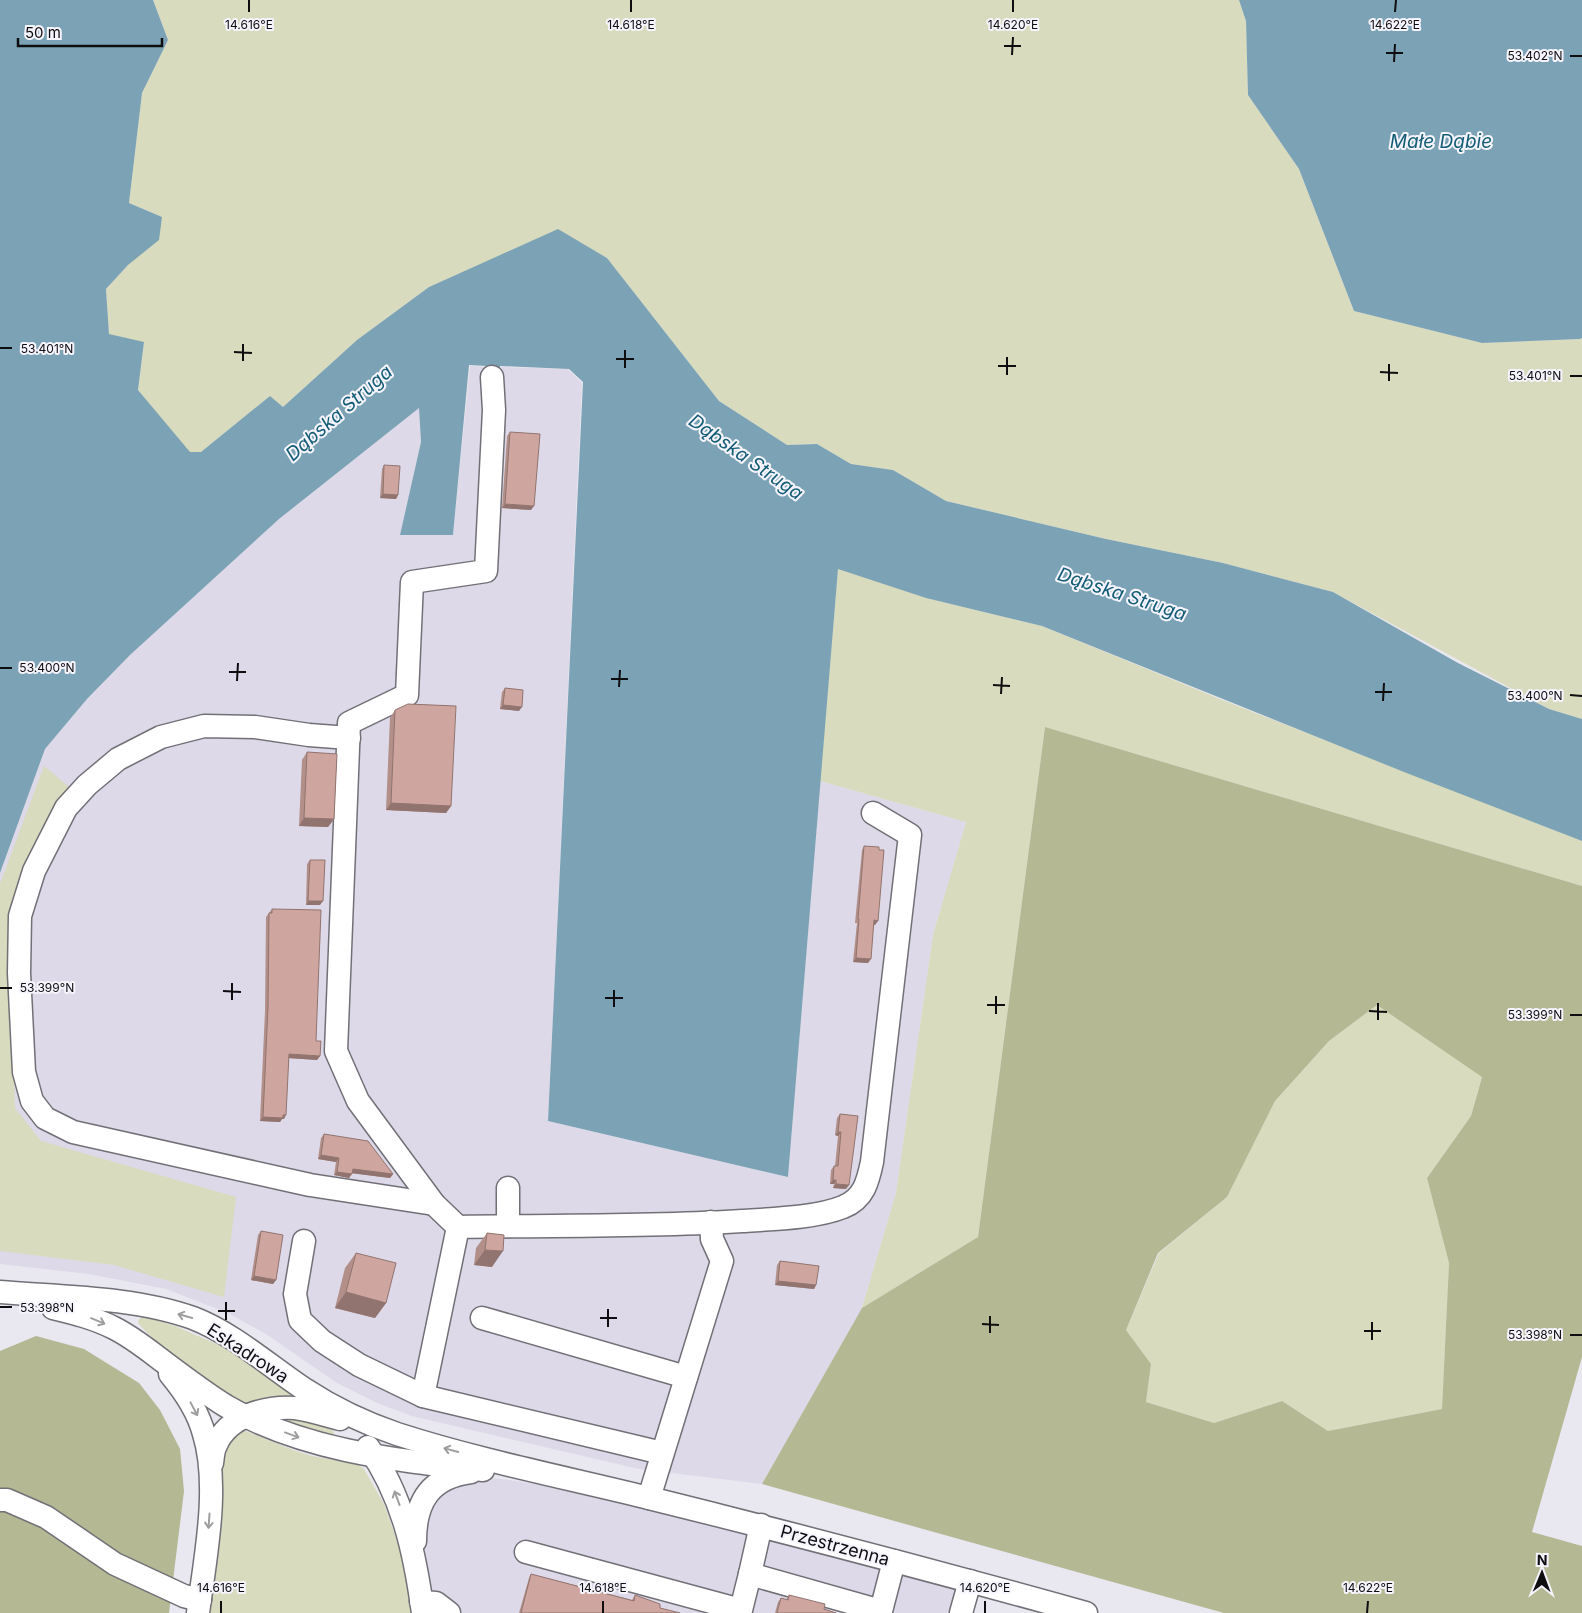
<svg xmlns="http://www.w3.org/2000/svg" width="1582" height="1613" viewBox="0 0 1582 1613" font-family="Inter,sans-serif">
  <style>
    .built { fill: #ddd9e8 }
    .green { fill: #d8dbbd }
    .forest { fill: #b4b893; fill-rule: evenodd }
    .water { fill: #7ca3b5 }
    .lines { fill: none; stroke-linecap: round; stroke-linejoin: round }
    .minor-casing { stroke: #727077; stroke-width: 25 }
    .minor { stroke: #fff; stroke-width: 22 }
    .wall { fill: #b28f89 }
    .shaded-wall { fill: #91746f }
    .building { fill: #cfa69f; stroke: #91746f }
    .oneway { stroke: #9f9e9f }
    .ticks { fill: none; stroke: #0e0d10; stroke-width: 2 }
    .labels { text-anchor: middle; dominant-baseline: central; stroke-width: 4; stroke-linejoin: round; paint-order: stroke }
    .street-label { font-size: 18px; fill: #0e0d10; stroke: #f6f4fc }
    .water-label { font-size: 19px; font-style: italic; fill: #145d77; stroke: #f6f4fc }
    .ticks-label { font-size: 12px; text-anchor: middle; fill: #0e0d10; stroke: #f6f4fc; stroke-width: 4; stroke-linejoin: round; paint-order: stroke }
  </style>
  <rect width="100%" height="100%" fill="#e9e7ef"/>
  <!-- built -->
  <g class="built">
    <path d="M 470,366 L 568,369 L 582,383 L 548,1121 L 788,1177 L 820,781 L 966,822 L 933,935 L 896,1193 L 862,1308 L 762,1484 L 639,1469 L 412,1416 L 377,1403 L 337,1383 L 266,1334 L 228,1313 L 166,1289 L 89,1274 L 0,1264 L 0,873 L 45,749 L 87,699 L 130,655 L 220,571 L 279,519 L 419,407 L 421,442 L 400,535 L 453,535 Z"/>
    <path d="M 474,1476 L 509,1480 L 625,1498 L 958,1590 L 952,1613 L 427,1613 L 420,1546 L 434,1493 Z"/>
  </g>
  <!-- green -->
  <g class="green">
    <path d="M 153,0 L 1239,0 L 1246,21 L 1248,95 L 1299,169 L 1354,311 L 1482,343 L 1580,339 L 1582,338 L 1582,719 L 1549,709 L 1333,592 L 1223,563 L 1106,539 L 946,501 L 893,470 L 851,464 L 817,444 L 787,445 L 719,401 L 607,258 L 558,230 L 429,287 L 357,340 L 283,407 L 269,397 L 201,452 L 189,452 L 138,390 L 144,343 L 109,335 L 106,289 L 128,265 L 162,217 L 129,203 L 142,93 L 168,40 Z"/>
    <path d="M 838,568 L 926,598 L 1042,626 L 1220,699 L 1582,841 L 1582,886 L 1045,727 L 978,1237 L 862,1308 L 896,1193 L 933,935 L 966,822 L 820,781 Z"/>
    <path d="M 44,766 L 74,791 L 11,946 L 15,1108 L 41,1141 L 236,1197 L 224,1297 L 114,1265 L 0,1251 L 0,884 Z"/>
    <path d="M 1377,1005 L 1482,1076 L 1471,1116 L 1427,1178 L 1449,1263 L 1442,1409 L 1328,1431 L 1282,1401 L 1214,1423 L 1146,1402 L 1151,1364 L 1126,1330 L 1159,1253 L 1227,1197 L 1275,1101 L 1329,1041 Z"/>
    <path d="M 144,1316 L 175,1326 L 226,1348 L 296,1396 L 296,1399 C 279,1399 261,1396 247,1405 L 243,1403 C 210,1383 163,1352 138,1323 L 139,1319 Z"/>
    <path d="M 275,1417 L 292,1419 L 329,1427 L 332,1429 L 334,1433 L 333,1436 L 320,1435 Z"/>
    <path d="M 243,1430 L 296,1451 L 312,1456 L 357,1464 L 364,1469 L 384,1504 L 399,1546 L 408,1584 L 413,1613 L 209,1613 L 220,1521 L 224,1452 L 230,1438 Z"/>
  </g>
  <!-- forest -->
  <g class="forest">
    <path d="M 1045,727 L 1582,886 L 1582,1357 L 1532,1532 L 1582,1546 L 1582,1613 L 1224,1613 L 762,1484 L 862,1308 L 978,1237 ZM 1377,1005 L 1482,1077 L 1471,1116 L 1427,1178 L 1449,1263 L 1442,1409 L 1328,1431 L 1282,1401 L 1214,1423 L 1146,1402 L 1151,1364 L 1126,1330 L 1158,1253 L 1227,1197 L 1275,1101 L 1329,1041 Z"/>
    <path d="M 36,1336 L 84,1349 L 139,1383 L 160,1410 L 180,1449 L 184,1491 L 169,1613 L 0,1613 L 0,1351 Z"/>
  </g>
  <!-- water -->
  <g class="water">
    <path d="M 0,0 L 153,0 L 168,40 L 142,93 L 129,203 L 162,217 L 159,240 L 128,265 L 106,289 L 109,334 L 144,342 L 138,390 L 190,452 L 201,452 L 270,396 L 283,407 L 357,340 L 429,287 L 558,229 L 607,258 L 719,401 L 787,445 L 817,444 L 851,464 L 893,470 L 946,501 L 1106,539 L 1223,563 L 1333,592 L 1458,663 L 1549,709 L 1582,719 L 1582,841 L 1404,772 L 1042,626 L 926,598 L 838,569 L 788,1177 L 548,1121 L 583,382 L 569,369 L 500,366 L 499,377 L 487,377 L 487,366 L 469,365 L 453,535 L 400,535 L 421,442 L 419,408 L 279,519 L 130,655 L 87,699 L 45,749 L 0,873 Z"/>
    <path d="M 1239,0 L 1582,0 L 1582,338 L 1580,339 L 1482,343 L 1354,311 L 1299,169 L 1248,95 L 1246,21 Z"/>
  </g>
  <g class="lines">
    <!-- minor casing -->
    <g class="minor-casing">
      <g id="minor">
        <path d="M 492,377 L 494,410 L 486,571 L 412,582 L 407,695 L 349,723 L 336,1051 L 358,1101 L 434,1204 L 458,1227 C 552,1225 648,1227 742,1221 C 772,1219 816,1218 843,1207 C 864,1199 868,1181 872,1162 L 910,835 L 873,813"/>
        <path d="M 349,738 L 309,735 L 255,727 L 204,726 L 161,737 L 118,759 L 87,785 L 66,808 L 34,871 L 20,916 L 19,973 L 24,1072 L 32,1101 L 45,1118 L 73,1132 L 310,1185 L 434,1204"/>
        <path d="M 508,1226 L 508,1188"/>
        <path d="M 458,1227 L 423,1396 L 662,1453"/>
        <path d="M 304,1241 L 295,1294 L 300,1320 L 322,1341 L 359,1365 L 423,1396"/>
        <path d="M 0,1292 C 62,1297 135,1297 193,1318 C 234,1334 268,1365 304,1389 C 333,1408 364,1423 397,1434 C 481,1461 568,1478 653,1499 C 798,1535 942,1573 1086,1613"/>
        <path d="M 53,1308 C 74,1313 94,1318 114,1328 C 132,1337 148,1350 164,1362 C 184,1377 205,1393 226,1406 C 305,1451 395,1460 483,1470"/>
        <path d="M 482,1318 L 686,1377"/>
        <path d="M 170,1374 C 185,1392 198,1411 204,1434 C 220,1486 205,1559 198,1613"/>
        <path d="M 368,1447 C 403,1496 415,1554 423,1613"/>
        <path d="M 212,1463 C 213,1457 213,1450 216,1445 C 228,1416 266,1406 295,1408 C 310,1410 325,1415 340,1419"/>
        <path d="M 649,1498 L 722,1261 L 712,1239 L 711,1222"/>
        <path d="M 0,1500 L 7,1500 L 46,1517 L 115,1564 L 184,1596 L 200,1600"/>
        <path d="M 415,1541 C 415,1502 430,1477 471,1472"/>
        <path d="M 526,1552 L 741,1610 L 750,1574 L 881,1611 L 894,1561"/>
        <path d="M 750,1574 L 761,1525"/>
        <path d="M 421,1602 L 436,1603 L 449,1613"/>
        <path d="M 961,1613 L 970,1581"/>
      </g>
    </g>
    <!-- minor -->
    <use href="#minor" class="minor"/>
  </g>
  <!-- wall -->
  <g class="wall">
    <path d="M 510,432 L 531,510 L 502,508 L 507,436 Z"/>
    <path d="M 384,465 L 398,495 L 396,499 L 380,498 L 382,469 Z"/>
    <path d="M 505,688 L 519,711 L 500,709 L 502,692 Z"/>
    <path d="M 395,710 L 451,806 L 446,813 L 386,810 L 390,718 Z"/>
    <path d="M 307,752 L 334,819 L 328,827 L 299,826 L 302,760 Z"/>
    <path d="M 864,846 L 879,850 L 875,925 L 874,924 L 868,963 L 853,962 L 857,923 L 855,923 L 862,850 Z"/>
    <path d="M 310,860 L 320,905 L 306,905 L 307,864 Z"/>
    <path d="M 272,909 L 316,1041 L 320,1056 L 317,1060 L 289,1058 L 284,1119 L 282,1119 L 280,1122 L 260,1121 L 265,1011 L 266,917 Z"/>
    <path d="M 840,1114 L 846,1189 L 833,1188 L 834,1184 L 830,1184 L 831,1170 L 834,1166 L 835,1166 L 838,1136 L 835,1135 L 837,1118 Z"/>
    <path d="M 324,1134 L 393,1174 L 390,1178 L 352,1173 L 349,1178 L 334,1175 L 336,1162 L 318,1159 L 321,1138 Z"/>
    <path d="M 261,1231 L 276,1280 L 273,1284 L 251,1280 L 258,1235 Z"/>
    <path d="M 487,1233 L 492,1267 L 474,1265 L 476,1248 Z"/>
    <path d="M 356,1253 L 386,1303 L 375,1318 L 335,1308 L 345,1268 Z"/>
    <path d="M 780,1261 L 816,1285 L 814,1289 L 775,1285 L 777,1265 Z"/>
    <path d="M 531,1574 L 632,1600 L 635,1595 L 660,1608 L 680,1613 L 519,1613 L 529,1578 Z"/>
    <path d="M 789,1595 L 824,1609 L 836,1613 L 775,1613 L 778,1602 L 781,1598 L 786,1600 Z"/>
  </g>
  <!-- shaded-wall -->
  <g class="shaded-wall">
    <path d="M 383,494 L 398,495 L 396,499 L 380,498 Z"/>
    <path d="M 505,504 L 534,506 L 531,510 L 502,508 Z"/>
    <path d="M 503,705 L 522,707 L 519,711 L 500,709 Z"/>
    <path d="M 391,803 L 451,806 L 446,813 L 386,810 Z"/>
    <path d="M 304,818 L 334,819 L 328,827 L 299,826 Z"/>
    <path d="M 308,901 L 323,901 L 320,905 L 306,905 Z"/>
    <path d="M 874,920 L 878,921 L 875,925 L 871,924 Z"/>
    <path d="M 856,958 L 871,959 L 868,963 L 853,962 Z"/>
    <path d="M 289,1054 L 320,1056 L 317,1060 L 287,1058 Z"/>
    <path d="M 283,1115 L 286,1115 L 284,1119 L 282,1119 L 280,1122 L 260,1121 L 263,1117 Z"/>
    <path d="M 838,1132 L 841,1132 L 838,1136 L 835,1135 Z"/>
    <path d="M 321,1155 L 339,1158 L 336,1162 L 318,1159 Z"/>
    <path d="M 353,1169 L 393,1174 L 390,1178 L 350,1173 Z"/>
    <path d="M 337,1172 L 352,1174 L 349,1178 L 334,1175 Z"/>
    <path d="M 833,1180 L 836,1180 L 834,1184 L 830,1184 Z"/>
    <path d="M 836,1184 L 849,1185 L 846,1189 L 833,1188 Z"/>
    <path d="M 485,1250 L 503,1251 L 492,1267 L 474,1265 Z"/>
    <path d="M 254,1276 L 276,1280 L 273,1284 L 251,1280 Z"/>
    <path d="M 778,1281 L 816,1285 L 814,1289 L 775,1285 Z"/>
    <path d="M 346,1292 L 386,1303 L 375,1318 L 335,1308 Z"/>
  </g>
  <!-- building -->
  <g class="building">
    <path d="M 510,432 L 540,434 L 534,506 L 505,504 Z"/>
    <path d="M 384,465 L 400,466 L 398,495 L 383,494 Z"/>
    <path d="M 505,688 L 523,690 L 522,707 L 503,705 Z"/>
    <path d="M 408,704 L 456,706 L 451,806 L 391,803 L 395,710 Z"/>
    <path d="M 307,752 L 337,754 L 334,819 L 304,818 Z"/>
    <path d="M 864,846 L 879,847 L 879,850 L 884,850 L 878,921 L 874,920 L 871,959 L 856,958 L 859,919 L 858,919 Z"/>
    <path d="M 310,860 L 325,860 L 323,901 L 308,901 Z"/>
    <path d="M 272,909 L 321,910 L 316,1041 L 321,1041 L 320,1056 L 289,1054 L 286,1115 L 283,1115 L 283,1118 L 263,1117 L 268,1007 L 269,913 L 272,913 Z"/>
    <path d="M 840,1114 L 858,1116 L 849,1185 L 836,1184 L 836,1180 L 833,1180 L 834,1166 L 838,1166 L 841,1132 L 838,1132 Z"/>
    <path d="M 324,1134 L 368,1141 L 393,1174 L 353,1169 L 352,1174 L 337,1172 L 339,1158 L 321,1155 Z"/>
    <path d="M 261,1231 L 283,1235 L 276,1280 L 254,1276 Z"/>
    <path d="M 487,1233 L 504,1235 L 503,1251 L 485,1250 Z"/>
    <path d="M 356,1253 L 396,1263 L 386,1303 L 346,1292 Z"/>
    <path d="M 780,1261 L 819,1266 L 816,1285 L 778,1281 Z"/>
    <path d="M 531,1574 L 634,1601 L 635,1595 L 660,1604 L 660,1608 L 680,1613 L 521,1613 Z"/>
    <path d="M 789,1595 L 825,1604 L 824,1609 L 836,1613 L 777,1613 L 781,1598 L 788,1600 Z"/>
  </g>
  <!-- one-way arrows -->
  <defs><path id="oneway-shaft" d="M-6 0H5M1.5-3L5.5 0L1.5 3" fill="none" stroke-width="1.6" stroke-linecap="round" stroke-linejoin="round" transform="scale(1.25)"/></defs>
  <g class="oneway">
    <use href="#oneway-shaft" transform="translate(185 1316) rotate(-164)"/>
    <use href="#oneway-shaft" transform="translate(98 1321) rotate(23)"/>
    <use href="#oneway-shaft" transform="translate(194 1409) rotate(62)"/>
    <use href="#oneway-shaft" transform="translate(292 1435) rotate(20)"/>
    <use href="#oneway-shaft" transform="translate(451 1450) rotate(-165)"/>
    <use href="#oneway-shaft" transform="translate(397 1498) rotate(-110)"/>
    <use href="#oneway-shaft" transform="translate(209 1521) rotate(94)"/>
  </g>
  <!-- ticks -->
  <path class="ticks" d="M 249,12 L 249,0M 631,12 L 631,0M 1013,12 L 1013,0M 1395,12 L 1396,0M 1004,46 L 1021,46M 1386,53 L 1403,53M 1012,55 L 1013,37M 1570,56 L 1582,56M 1394,62 L 1395,44M 0,348 L 12,348M 234,352 L 252,353M 616,359 L 634,359M 243,361 L 243,344M 998,366 L 1016,366M 625,368 L 625,350M 1380,372 L 1398,373M 1007,375 L 1007,357M 1570,376 L 1582,376M 1389,381 L 1389,364M 0,668 L 12,668M 229,672 L 246,672M 611,679 L 628,679M 237,681 L 238,663M 993,685 L 1010,686M 619,687 L 620,670M 1375,692 L 1392,692M 1001,694 L 1002,677M 1570,695 L 1582,696M 1383,701 L 1384,683M 0,988 L 12,988M 223,991 L 241,992M 605,998 L 623,998M 232,1000 L 232,983M 987,1005 L 1005,1005M 614,1007 L 614,990M 1369,1011 L 1387,1012M 996,1014 L 996,996M 1570,1015 L 1582,1015M 1378,1020 L 1378,1003M 0,1307 L 12,1307M 218,1311 L 235,1311M 600,1318 L 617,1318M 226,1320 L 226,1302M 982,1324 L 999,1325M 608,1327 L 608,1309M 1364,1331 L 1381,1331M 990,1333 L 990,1316M 1570,1335 L 1582,1335M 1372,1340 L 1372,1322M 221,1613 L 221,1601M 603,1613 L 603,1601M 985,1613 L 985,1601M 1367,1613 L 1368,1601"/>
  <g class="labels">
    <!-- street labels -->
    <g class="street-label">
      <text transform="translate(248 1353) rotate(33)">Eskadrowa</text>
      <text transform="translate(835 1545) rotate(15)">Przestrzenna</text>
    </g>
    <!-- water labels -->
    <g class="water-label">
      <text x="1441" y="141">Małe Dąbie</text>
      <text transform="translate(339 413) rotate(-41)">Dąbska Struga</text>
      <text transform="translate(746 457) rotate(35)">Dąbska Struga</text>
      <text transform="translate(1122 594) rotate(18)">Dąbska Struga</text>
    </g>
  </g>
  <g class="ticks-label">
    <text x="249" y="29">14.616°E</text>
    <text x="631" y="29">14.618°E</text>
    <text x="1013" y="29">14.620°E</text>
    <text x="1395" y="29">14.622°E</text>
    <text x="1535" y="60">53.402°N</text>
    <text x="47" y="353">53.401°N</text>
    <text x="1535" y="380">53.401°N</text>
    <text x="47" y="672">53.400°N</text>
    <text x="1535" y="700">53.400°N</text>
    <text x="47" y="992">53.399°N</text>
    <text x="1535" y="1019">53.399°N</text>
    <text x="47" y="1312">53.398°N</text>
    <text x="1535" y="1339">53.398°N</text>
    <text x="221" y="1592">14.616°E</text>
    <text x="603" y="1592">14.618°E</text>
    <text x="985" y="1592">14.620°E</text>
    <text x="1368" y="1592">14.622°E</text>
  </g>
  <!-- north arrow -->
  <g transform="translate(1542 1573) rotate(1)" stroke="#f6f4fc" stroke-width="4" paint-order="stroke">
  <path d="M0-4L9 19L0 12L-9 19Z" fill="#0e0d10"/>
  <text y="-8" font-size="14" font-weight="bold" text-anchor="middle" fill="#0e0d10">N</text>
  </g>
  <!-- scale -->
  <path d="M18 38v8h144v-8" fill="none" stroke="#0e0d10" stroke-width="2.5"/>
  <text x="25" y="38" font-size="15" fill="#0e0d10" stroke="#f6f4fc" stroke-width="4" paint-order="stroke">50 m</text>
</svg>
